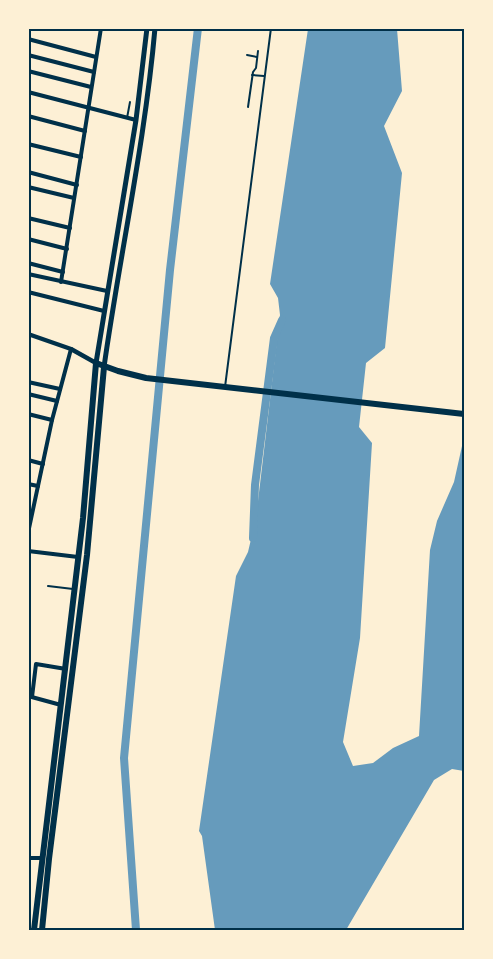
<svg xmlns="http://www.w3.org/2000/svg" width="493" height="959" viewBox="0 0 493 959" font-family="Literata,serif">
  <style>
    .water { fill: #669bbc }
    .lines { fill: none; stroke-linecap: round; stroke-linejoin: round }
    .canal { stroke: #669bbc; stroke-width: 8 }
    .service { stroke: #003049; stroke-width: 2 }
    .minor { stroke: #003049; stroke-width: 4 }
    .tertiary { stroke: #003049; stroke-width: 4.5 }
    .secondary { stroke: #003049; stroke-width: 5 }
    .primary { stroke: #003049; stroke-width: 6 }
    .neatline { fill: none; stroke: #003049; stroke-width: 2 }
  </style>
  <rect width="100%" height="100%" fill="#fdf0d5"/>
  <!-- water -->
  <path class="water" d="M 308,29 L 397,29 L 402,91 L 384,126 L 402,173 L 385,348 L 366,363 L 359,427 L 372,443 L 360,638 L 343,742 L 353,766 L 373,763 L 393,748 L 419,736 L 430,550 L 437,521 L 454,482 L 464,437 L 464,771 L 452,769 L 434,780 L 346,930 L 215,930 L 202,836 L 199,831 L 236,576 L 248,552 L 256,518 L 280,315 L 278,298 L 270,284 Z"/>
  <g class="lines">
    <!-- canal -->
    <g class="canal">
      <path d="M 253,538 L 255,485 L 274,338 L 282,320"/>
      <path d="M 136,930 L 124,758 L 170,270 L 198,28"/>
    </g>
    <!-- service -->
    <g class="service">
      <path d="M 247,55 L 257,57"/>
      <path d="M 252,75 L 264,76"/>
      <path d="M 248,107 L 253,72 L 256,68 L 258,51"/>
      <path d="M 127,118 L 130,102"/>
      <path d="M 225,387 L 271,28"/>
      <path d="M 48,586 L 73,589"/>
    </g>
    <!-- minor -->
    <g class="minor">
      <path d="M 28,39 L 96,57"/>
      <path d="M 28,55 L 94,72"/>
      <path d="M 28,71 L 91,87"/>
      <path d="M 28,92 L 136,120"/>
      <path d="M 28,116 L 85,131"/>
      <path d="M 28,144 L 81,157"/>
      <path d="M 28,172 L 77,185"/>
      <path d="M 28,187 L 74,198"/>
      <path d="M 28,218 L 70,228"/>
      <path d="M 28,239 L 67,249"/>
      <path d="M 28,263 L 63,272"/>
      <path d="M 28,274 L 107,291"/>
      <path d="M 61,282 L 101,28"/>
      <path d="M 28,292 L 104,311"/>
      <path d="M 28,382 L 60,389"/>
      <path d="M 28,394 L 57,401"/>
      <path d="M 28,414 L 52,420"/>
      <path d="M 28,460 L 43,464"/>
      <path d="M 28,484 L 38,486"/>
      <path d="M 28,533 L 52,420 L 71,349"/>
      <path d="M 28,551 L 78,557"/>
      <path d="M 28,696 L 61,705"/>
      <path d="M 32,697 L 36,664 L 66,669"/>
      <path d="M 28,858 L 42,858"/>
    </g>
    <!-- tertiary -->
    <path class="tertiary" d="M 28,334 L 71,349 L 96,363"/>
    <!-- secondary -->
    <g class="secondary">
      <path d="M 96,363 L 136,120 L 147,28"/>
      <path d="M 104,367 C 120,254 145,142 155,28"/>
    </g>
    <!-- primary -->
    <g class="primary">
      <path d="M 34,930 L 83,518 L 96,363 L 118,371 L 146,378 L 464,414"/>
      <path d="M 42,930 L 49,859 L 87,555 L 104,367"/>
    </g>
  </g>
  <!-- border -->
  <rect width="493" height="959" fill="none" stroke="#fdf0d5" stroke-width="60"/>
  <rect x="30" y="30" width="433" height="899" class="neatline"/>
</svg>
